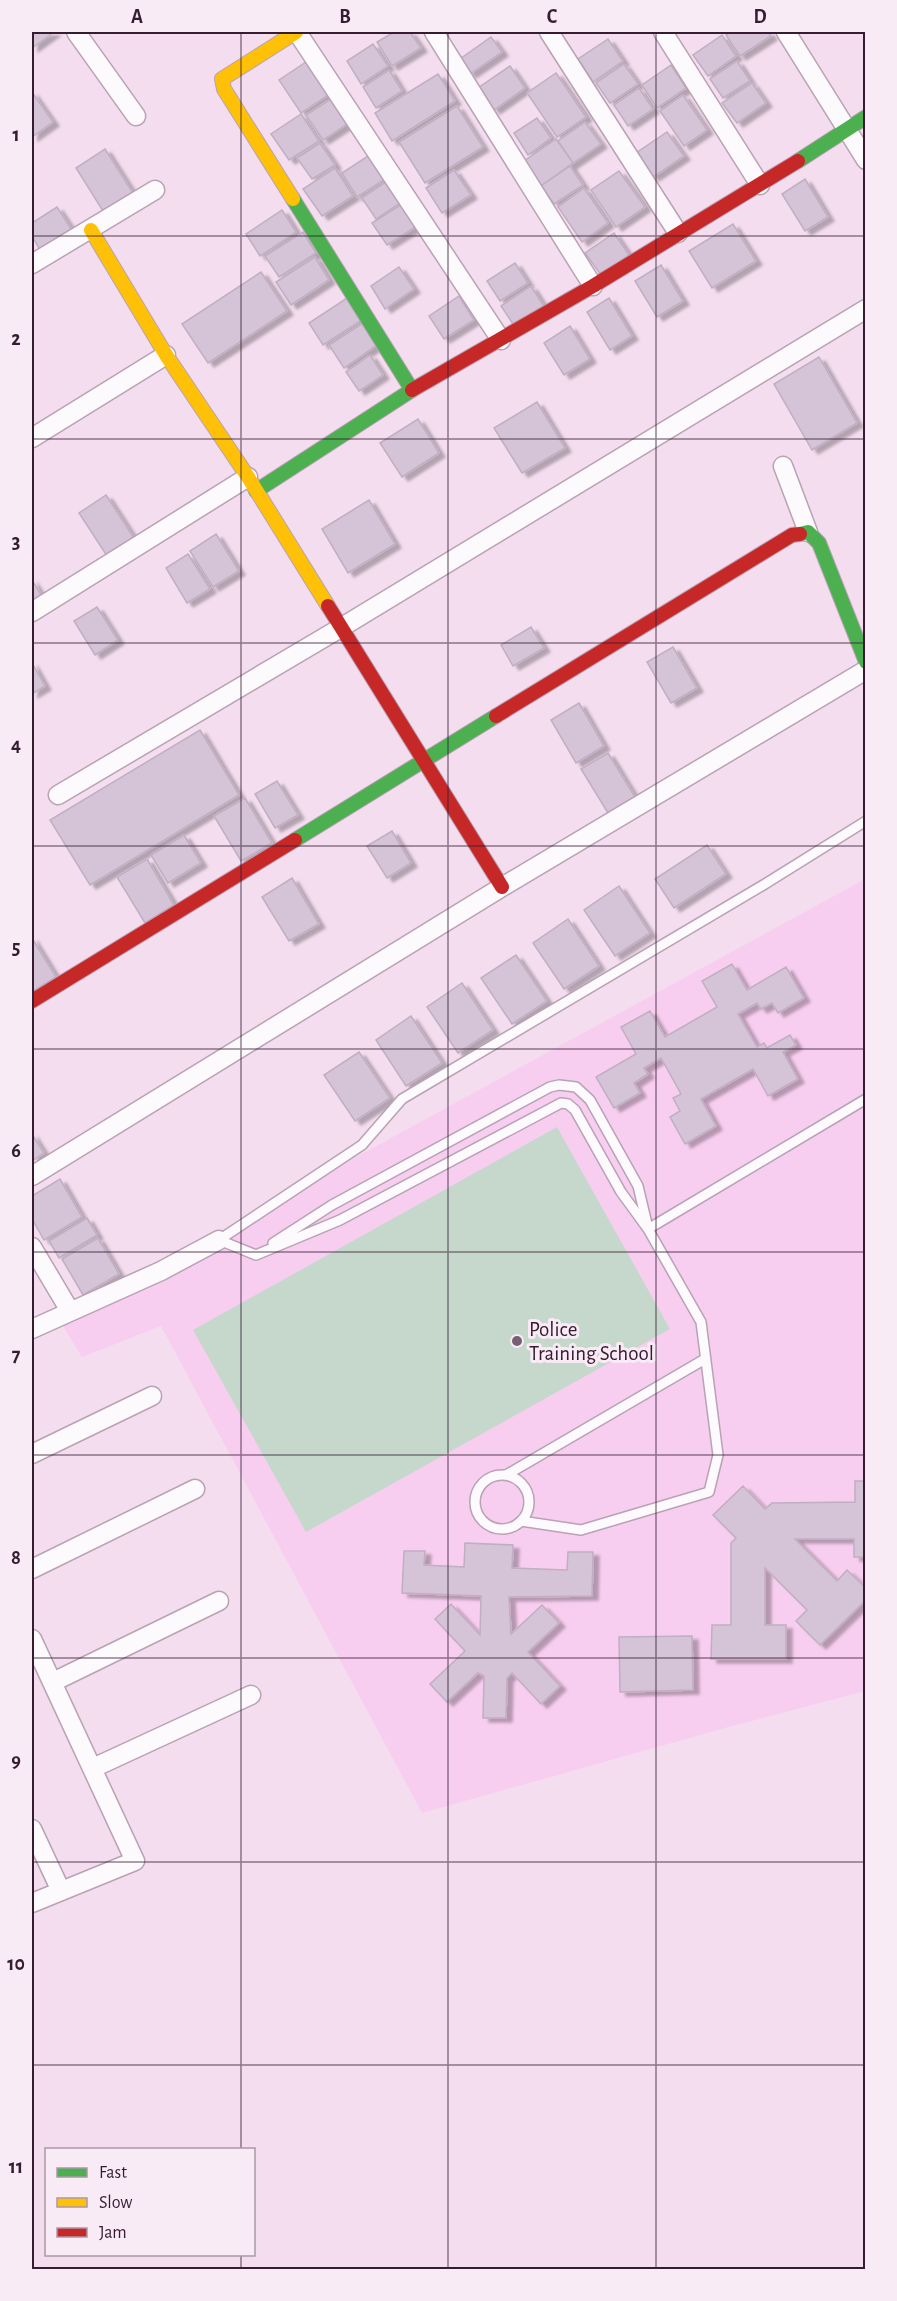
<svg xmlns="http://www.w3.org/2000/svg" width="897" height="2301" viewBox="0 0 897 2301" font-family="'Alegreya Sans',sans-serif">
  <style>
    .built { fill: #f8cef0 }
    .green { fill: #c6d8cc }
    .building { fill: #d5c3d7; stroke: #c0aec2; stroke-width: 1.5; filter: url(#shadow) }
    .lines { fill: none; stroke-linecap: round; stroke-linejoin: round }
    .lane-casing { stroke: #b8a2b4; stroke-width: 12 }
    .street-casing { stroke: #b8a2b4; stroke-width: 21 }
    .fast-casing { stroke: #b8a2b4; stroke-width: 16 }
    .slow-casing { stroke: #b8a2b4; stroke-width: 16 }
    .jam-casing { stroke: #b8a2b4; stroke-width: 16 }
    .lane { stroke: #fdfafd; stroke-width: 9 }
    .street { stroke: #fdfafd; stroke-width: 18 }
    .fast { stroke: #4caf50; stroke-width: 14 }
    .slow { stroke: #ffc107; stroke-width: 14 }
    .jam { stroke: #c62828; stroke-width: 14 }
    .grid { fill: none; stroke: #351c31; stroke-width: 1.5; stroke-opacity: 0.55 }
    .poi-dot { fill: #786074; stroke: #f9ebf6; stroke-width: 2 }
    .labels { text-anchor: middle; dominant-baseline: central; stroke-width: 6; stroke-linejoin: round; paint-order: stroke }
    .poi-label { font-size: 21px; fill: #351c31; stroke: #f9ebf6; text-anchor: start }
    .neatline { fill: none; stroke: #351c31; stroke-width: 2 }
    .grid-label { font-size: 20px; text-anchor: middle; font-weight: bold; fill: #351c31 }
  </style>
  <defs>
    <filter id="shadow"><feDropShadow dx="6" dy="4" stdDeviation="1.5" flood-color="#0004"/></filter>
  </defs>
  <rect width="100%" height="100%" fill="#f4ddef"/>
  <!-- built -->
  <path class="built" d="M 865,879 L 865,1691 L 725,1728 L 422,1813 L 161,1326 L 82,1357 L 53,1310 L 164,1262 Z"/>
  <!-- green -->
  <path class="green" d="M 557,1127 L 670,1329 L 306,1532 L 193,1330 Z"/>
  <!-- building -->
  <g class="building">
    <path d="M 32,32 L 54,32 L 32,48 Z"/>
    <path d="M 394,32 L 410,32 L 421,48 L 392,66 L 377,42 Z"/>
    <path d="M 731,32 L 768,32 L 771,36 L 740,56 L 726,35 Z"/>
    <path d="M 722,35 L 736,56 L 708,76 L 693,55 Z"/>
    <path d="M 491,37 L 502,52 L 470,74 L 460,59 Z"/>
    <path d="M 608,39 L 623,61 L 593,82 L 578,59 Z"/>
    <path d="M 373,44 L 388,66 L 361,84 L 347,61 Z"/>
    <path d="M 309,60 L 331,93 L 301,113 L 279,80 Z"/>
    <path d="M 737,61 L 750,81 L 723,98 L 710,79 Z"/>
    <path d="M 624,64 L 638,84 L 610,103 L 596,83 Z"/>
    <path d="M 671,65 L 686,88 L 657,108 L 642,85 Z"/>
    <path d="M 510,66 L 525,88 L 494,110 L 478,88 Z"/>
    <path d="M 389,70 L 402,91 L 376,108 L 363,87 Z"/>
    <path d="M 556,73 L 586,117 L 557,137 L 527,93 Z"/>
    <path d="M 438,74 L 455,101 L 392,141 L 375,113 Z"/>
    <path d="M 752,83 L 766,103 L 737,123 L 722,103 Z"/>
    <path d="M 639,88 L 653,109 L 628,126 L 614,105 Z"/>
    <path d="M 32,92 L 53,122 L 32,137 Z"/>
    <path d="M 683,95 L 707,130 L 684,146 L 660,111 Z"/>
    <path d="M 334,97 L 350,122 L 323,140 L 306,115 Z"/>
    <path d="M 457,106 L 483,147 L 425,183 L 399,142 Z"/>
    <path d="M 301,114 L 319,141 L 289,160 L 271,134 Z"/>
    <path d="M 537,118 L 551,138 L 528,155 L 514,133 Z"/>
    <path d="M 585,122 L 601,144 L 573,163 L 558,141 Z"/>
    <path d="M 667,132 L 684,156 L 653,177 L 636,153 Z"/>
    <path d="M 556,139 L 573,163 L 541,186 L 524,161 Z"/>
    <path d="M 320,143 L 335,165 L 312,179 L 297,158 Z"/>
    <path d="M 105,149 L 133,193 L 103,211 L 76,168 Z"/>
    <path d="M 371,154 L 387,178 L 357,197 L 342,173 Z"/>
    <path d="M 570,166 L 583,185 L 554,204 L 541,186 Z"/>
    <path d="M 335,168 L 353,196 L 322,216 L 303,189 Z"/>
    <path d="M 454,170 L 471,195 L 442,213 L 426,188 Z"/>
    <path d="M 619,171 L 645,207 L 616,227 L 591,190 Z"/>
    <path d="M 805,179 L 828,217 L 805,231 L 782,194 Z"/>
    <path d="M 386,182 L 400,203 L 376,219 L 362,198 Z"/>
    <path d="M 584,188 L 608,223 L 582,242 L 558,207 Z"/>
    <path d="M 402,204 L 417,226 L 387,245 L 372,223 Z"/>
    <path d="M 57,207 L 72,230 L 40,250 L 32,236 L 32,223 Z"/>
    <path d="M 282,210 L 296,232 L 260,256 L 246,234 Z"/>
    <path d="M 733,224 L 756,261 L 712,288 L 689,251 Z"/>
    <path d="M 303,232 L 316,253 L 279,277 L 265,256 Z"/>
    <path d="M 614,233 L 629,255 L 601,275 L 585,253 Z"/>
    <path d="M 315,257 L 329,280 L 291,305 L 276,282 Z"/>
    <path d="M 515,263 L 528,283 L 500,301 L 487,281 Z"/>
    <path d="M 661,265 L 683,301 L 657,317 L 635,281 Z"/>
    <path d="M 399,267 L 414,289 L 385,309 L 371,286 Z"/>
    <path d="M 261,272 L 287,311 L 208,363 L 182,324 Z"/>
    <path d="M 531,286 L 545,308 L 515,327 L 501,306 Z"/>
    <path d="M 459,296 L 474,320 L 444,339 L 429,316 Z"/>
    <path d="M 347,298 L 362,320 L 323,345 L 309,323 Z"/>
    <path d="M 609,298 L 632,336 L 610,350 L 587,312 Z"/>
    <path d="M 363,323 L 377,345 L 344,368 L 329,345 Z"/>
    <path d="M 570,326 L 590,359 L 564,375 L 544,343 Z"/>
    <path d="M 370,355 L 383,375 L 359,391 L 346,372 Z"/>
    <path d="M 819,357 L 857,423 L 812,450 L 774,384 Z"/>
    <path d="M 537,402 L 565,448 L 522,473 L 494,428 Z"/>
    <path d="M 418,419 L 439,453 L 402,477 L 380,443 Z"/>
    <path d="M 106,495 L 134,538 L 107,556 L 79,513 Z"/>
    <path d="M 369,500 L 395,544 L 348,573 L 322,529 Z"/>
    <path d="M 216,534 L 239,571 L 213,587 L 190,551 Z"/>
    <path d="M 188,554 L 210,589 L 187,603 L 166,568 Z"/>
    <path d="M 32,580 L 42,596 L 32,603 Z"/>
    <path d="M 97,607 L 118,640 L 95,655 L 74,621 Z"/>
    <path d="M 531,627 L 544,648 L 513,666 L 501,645 Z"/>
    <path d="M 673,647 L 697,688 L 671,703 L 647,662 Z"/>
    <path d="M 32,663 L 45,686 L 32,694 Z"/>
    <path d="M 579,703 L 604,746 L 576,763 L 551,720 Z"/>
    <path d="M 200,730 L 239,795 L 90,885 L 50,820 Z"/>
    <path d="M 608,753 L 635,797 L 608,813 L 581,769 Z"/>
    <path d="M 277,781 L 298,815 L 275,828 L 255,794 Z"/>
    <path d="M 245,798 L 272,843 L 241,861 L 214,816 Z"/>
    <path d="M 392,831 L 411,863 L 387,878 L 367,846 Z"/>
    <path d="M 184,835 L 201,863 L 168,883 L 151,855 Z"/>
    <path d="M 707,845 L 726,874 L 674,908 L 655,879 Z"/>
    <path d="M 147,859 L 174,905 L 145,923 L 117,877 Z"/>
    <path d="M 292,878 L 319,924 L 289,941 L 262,897 Z"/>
    <path d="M 619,886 L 650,933 L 615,956 L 584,910 Z"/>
    <path d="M 568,919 L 599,966 L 564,989 L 533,943 Z"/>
    <path d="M 32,938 L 56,977 L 32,992 Z"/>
    <path d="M 516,955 L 547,1001 L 512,1024 L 481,978 Z"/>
    <path d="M 732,964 L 747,990 L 786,967 L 804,998 L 778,1013 L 772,1003 L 761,1009 L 757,1003 L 738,1014 L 757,1047 L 764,1043 L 767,1048 L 790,1035 L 796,1045 L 783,1052 L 798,1079 L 768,1096 L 753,1069 L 701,1099 L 716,1126 L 685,1144 L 670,1117 L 680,1111 L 673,1098 L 681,1094 L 661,1058 L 644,1068 L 648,1074 L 634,1083 L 640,1093 L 614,1108 L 596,1077 L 636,1054 L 621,1027 L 650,1011 L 665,1037 L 717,1007 L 702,981 Z"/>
    <path d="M 462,983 L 493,1030 L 458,1053 L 427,1007 Z"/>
    <path d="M 411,1016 L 442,1063 L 406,1086 L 376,1040 Z"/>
    <path d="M 359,1052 L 390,1098 L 355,1121 L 324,1075 Z"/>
    <path d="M 32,1134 L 44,1153 L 32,1161 Z"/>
    <path d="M 60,1179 L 82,1217 L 44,1240 L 32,1219 L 32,1196 Z"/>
    <path d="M 87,1218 L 97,1235 L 59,1258 L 49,1241 Z"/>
    <path d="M 98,1238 L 119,1274 L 83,1295 L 62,1259 Z"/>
    <path d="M 855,1481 L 866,1481 L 866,1557 L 854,1557 L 854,1539 L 795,1539 L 837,1581 L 847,1570 L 866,1588 L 866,1600 L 820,1645 L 796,1621 L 807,1610 L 765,1568 L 765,1625 L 786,1625 L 786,1659 L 711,1659 L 712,1625 L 731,1625 L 731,1543 L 736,1538 L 713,1515 L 743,1486 L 765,1509 L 772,1503 L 855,1502 Z"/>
    <path d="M 465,1543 L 513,1545 L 512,1568 L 567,1570 L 568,1552 L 593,1552 L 592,1596 L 509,1597 L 511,1634 L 542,1605 L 559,1623 L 528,1652 L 560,1686 L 541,1704 L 512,1673 L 507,1678 L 506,1718 L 483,1718 L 484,1676 L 478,1673 L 447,1702 L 430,1684 L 465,1651 L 435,1619 L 451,1604 L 480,1635 L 481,1596 L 402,1593 L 404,1551 L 425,1551 L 424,1565 L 464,1567 Z"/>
    <path d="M 692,1636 L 693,1690 L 620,1692 L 619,1637 Z"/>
  </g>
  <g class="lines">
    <!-- lane casing -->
    <g class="lane-casing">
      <g id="lane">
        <path d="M 219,1240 L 362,1145 L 402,1099 L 765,884 L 866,821"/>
        <path d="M 219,1240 L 256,1255 L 340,1220 L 561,1103 L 568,1104 L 575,1110 L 621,1192 L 648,1229"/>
        <path d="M 273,1243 L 332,1205 L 550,1087 L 559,1085 L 576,1087 L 590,1100 L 638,1186 L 647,1224"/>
        <path d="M 506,1475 L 705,1359"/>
        <circle cx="502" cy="1502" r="27"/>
        <path d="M 521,1521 L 581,1530 L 709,1492 L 718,1455 L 701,1322 L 648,1229 L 866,1099"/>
      </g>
    </g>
    <!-- street casing -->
    <g class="street-casing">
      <g id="street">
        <path d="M 76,32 L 136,116"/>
        <path d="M 297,32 L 501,340"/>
        <path d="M 434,32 L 593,286"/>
        <path d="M 549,32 L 678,233"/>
        <path d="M 663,32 L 760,185"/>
        <path d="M 786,32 L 866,160"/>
        <path d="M 32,264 L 155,190"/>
        <path d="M 32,438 L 166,355"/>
        <path d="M 783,466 L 808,532"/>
        <path d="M 32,612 L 248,477"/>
        <path d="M 58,795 L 342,627 L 866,309"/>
        <path d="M 32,1176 L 502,887 L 866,670"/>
        <path d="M 32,1247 L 70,1311"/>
        <path d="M 32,1329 L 161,1271 L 219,1240"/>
        <path d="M 32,1454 L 152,1396"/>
        <path d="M 32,1569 L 195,1489"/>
        <path d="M 32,1639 L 135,1861 L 32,1903"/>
        <path d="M 53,1682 L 219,1601"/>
        <path d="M 93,1768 L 251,1695"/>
        <path d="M 32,1829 L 61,1891"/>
      </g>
    </g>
    <!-- fast casing -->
    <g class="fast-casing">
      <g id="fast">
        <path d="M 798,161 L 866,117"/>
        <path d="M 256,491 L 412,390 L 293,199"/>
        <path d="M 800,534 L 808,532 L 819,543 L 866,662"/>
        <path d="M 295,840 L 496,716"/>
      </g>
    </g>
    <!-- slow casing -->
    <g class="slow-casing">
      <g id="slow">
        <path d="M 293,199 L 224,89 L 222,79 L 296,32"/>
        <path d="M 91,230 L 166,355 L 248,477 L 328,606"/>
      </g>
    </g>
    <!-- jam casing -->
    <g class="jam-casing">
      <g id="jam">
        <path d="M 412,390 L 593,286 L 798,161"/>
        <path d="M 328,606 L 502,887"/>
        <path d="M 496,716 L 792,535 L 800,534"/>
        <path d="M 32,1001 L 295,840"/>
      </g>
    </g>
    <!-- lane -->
    <use href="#lane" class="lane"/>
    <!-- street -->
    <use href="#street" class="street"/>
    <!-- fast -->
    <use href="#fast" class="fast"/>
    <!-- slow -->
    <use href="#slow" class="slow"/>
    <!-- jam -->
    <use href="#jam" class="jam"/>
  </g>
  <!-- grid -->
  <path class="grid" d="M 241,32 L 241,2150M 448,32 L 448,2270M 656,32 L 656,2270M 32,236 L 866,236M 32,439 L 866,439M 32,643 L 866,643M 32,846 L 866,846M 32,1049 L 866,1049M 32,1252 L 866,1252M 32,1455 L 866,1455M 32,1658 L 866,1658M 32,1862 L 866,1862M 32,2065 L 866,2065M 241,2254 L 241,2270"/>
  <!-- markers -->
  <circle class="poi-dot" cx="517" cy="1341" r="6"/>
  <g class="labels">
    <!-- poi labels -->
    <g class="poi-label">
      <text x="529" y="1329">Police<tspan x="529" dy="24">Training School</tspan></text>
    </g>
  </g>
  <!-- border -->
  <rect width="897" height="2301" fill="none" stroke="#f9ebf6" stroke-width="66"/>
  <!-- legend -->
  <rect x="45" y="2148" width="210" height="108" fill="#f9ebf6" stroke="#ab98a7" stroke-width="1.5"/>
  <rect x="57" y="2168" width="30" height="9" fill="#4caf50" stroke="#ab98a7" stroke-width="1.5"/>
  <text x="99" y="2178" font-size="18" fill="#351c31">Fast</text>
  <rect x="57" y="2198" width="30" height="9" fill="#ffc107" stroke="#ab98a7" stroke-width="1.5"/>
  <text x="99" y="2208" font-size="18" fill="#351c31">Slow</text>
  <rect x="57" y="2228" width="30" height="9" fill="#c62828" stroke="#ab98a7" stroke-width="1.5"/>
  <text x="99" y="2238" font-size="18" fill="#351c31">Jam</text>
  <rect x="33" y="33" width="831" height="2235" class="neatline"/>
  <g class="grid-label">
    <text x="137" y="23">A</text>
    <text x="345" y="23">B</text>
    <text x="552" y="23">C</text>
    <text x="760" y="23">D</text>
    <text x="16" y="141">1</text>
    <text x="16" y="345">2</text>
    <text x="16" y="548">3</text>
    <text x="16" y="751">4</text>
    <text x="16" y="954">5</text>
    <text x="16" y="1157">6</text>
    <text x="16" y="1361">7</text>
    <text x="16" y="1564">8</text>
    <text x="16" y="1767">9</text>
    <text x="16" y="1970">10</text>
    <text x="16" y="2173">11</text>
  </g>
</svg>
